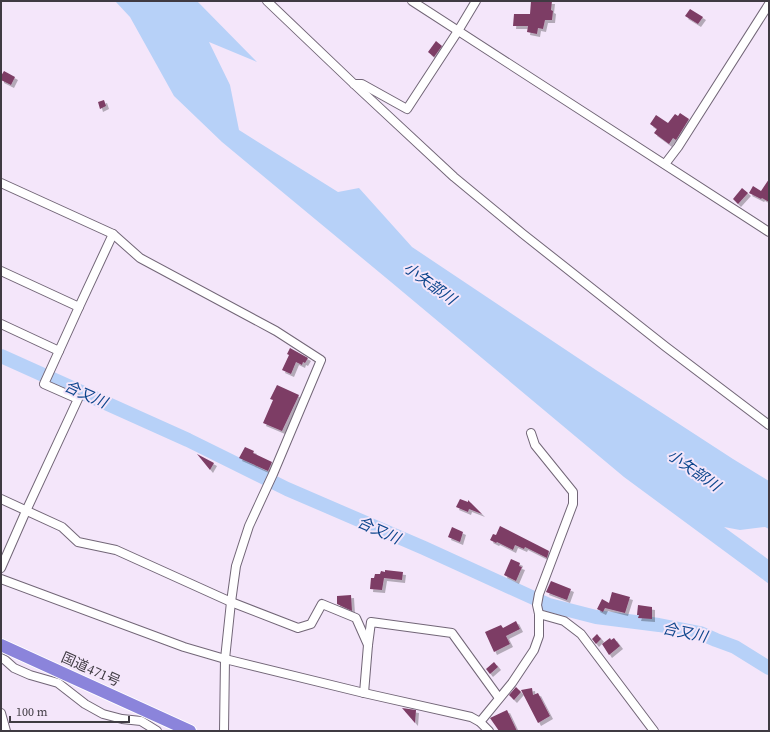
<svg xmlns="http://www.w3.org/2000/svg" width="770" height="732" viewBox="0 0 770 732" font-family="'Source Serif 4','Noto Sans JP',serif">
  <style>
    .water { fill: #b7d1f8 }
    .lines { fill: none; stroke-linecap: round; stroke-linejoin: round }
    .river { stroke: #b7d1f8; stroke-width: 14 }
    .building { fill: #7d3d65; filter: url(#shadow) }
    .minor-casing { stroke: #726677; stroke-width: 10 }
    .highway-casing { stroke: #fff; stroke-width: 14 }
    .minor { stroke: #fff; stroke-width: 8 }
    .highway { stroke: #8b84db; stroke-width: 12 }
    .labels { text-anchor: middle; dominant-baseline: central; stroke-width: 4; stroke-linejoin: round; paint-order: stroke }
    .street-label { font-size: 14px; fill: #3f3a42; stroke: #f4e6fa }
    .water-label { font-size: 15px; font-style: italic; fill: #0c458c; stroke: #f4e6fa }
  </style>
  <defs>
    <filter id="shadow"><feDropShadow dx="3" dy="3" stdDeviation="0" flood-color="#0004"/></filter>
  </defs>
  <rect width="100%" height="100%" fill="#f4e6fa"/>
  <!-- water -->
  <path class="water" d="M 115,1 L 197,1 L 257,62 L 209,42 L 230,85 L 239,130 L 338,192 L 359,188 L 412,247 L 596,370 L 733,459 L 769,481 L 769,529 L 765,527 L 740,530 L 724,527 L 769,560 L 769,584 L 624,477 L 391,282 L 222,142 L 174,96 L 130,17 Z"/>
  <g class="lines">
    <!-- river -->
    <path class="river" d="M 1,356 L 188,440 L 287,489 L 424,548 L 549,605 L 596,617 L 659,625 L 700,633 L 716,640 L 735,647 L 769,668"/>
  </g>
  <!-- building -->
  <g class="building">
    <path d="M 531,1 L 552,1 L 551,10 L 553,11 L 552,20 L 545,20 L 543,29 L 538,28 L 537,34 L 527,32 L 528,26 L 513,26 L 514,14 L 530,14 Z"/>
    <path d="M 690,9 L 703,17 L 698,24 L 685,16 Z"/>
    <path d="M 436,41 L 442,46 L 434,57 L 428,52 Z"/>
    <path d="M 4,71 L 15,77 L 11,85 L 1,80 L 1,76 Z"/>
    <path d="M 104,100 L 106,106 L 100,109 L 98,102 Z"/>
    <path d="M 680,113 L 689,119 L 676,140 L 673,138 L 669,144 L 654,133 L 657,129 L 650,124 L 656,115 L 668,123 L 675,114 L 678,116 Z"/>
    <path d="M 769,179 L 769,202 L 762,198 L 761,199 L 749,193 L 753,186 L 761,191 Z"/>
    <path d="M 742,188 L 748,193 L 738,204 L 733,199 Z"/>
    <path d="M 290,348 L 308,358 L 305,363 L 303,362 L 302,365 L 296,362 L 291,374 L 282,370 L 289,355 L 287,354 Z"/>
    <path d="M 277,385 L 299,395 L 282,431 L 263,423 L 273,400 L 270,399 Z"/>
    <path d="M 245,447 L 254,451 L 253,453 L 272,462 L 268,471 L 239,458 Z"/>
    <path d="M 197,454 L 214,463 L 210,470 Z"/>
    <path d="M 460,499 L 468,502 L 468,500 L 482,514 L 469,509 L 468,512 L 456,507 Z"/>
    <path d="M 500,526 L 549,551 L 547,558 L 525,547 L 524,549 L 515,545 L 513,550 L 497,542 L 496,543 L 490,540 L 493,534 L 496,535 Z"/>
    <path d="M 452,527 L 463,532 L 460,542 L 448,537 Z"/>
    <path d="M 511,559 L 520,563 L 519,566 L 522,567 L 516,581 L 504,575 Z"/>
    <path d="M 385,570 L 403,572 L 402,580 L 384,578 L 382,590 L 370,589 L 371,578 L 374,578 L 375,574 L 380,574 L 381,571 L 385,572 Z"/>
    <path d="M 551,581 L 571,589 L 567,600 L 546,592 Z"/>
    <path d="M 612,592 L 630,597 L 625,613 L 605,608 L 603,612 L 597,609 L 602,599 L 609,603 Z"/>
    <path d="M 351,595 L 352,611 L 337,604 L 337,596 Z"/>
    <path d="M 638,605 L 652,607 L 652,619 L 638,618 L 639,615 L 637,615 Z"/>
    <path d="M 516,621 L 520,629 L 506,636 L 510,644 L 494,652 L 485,632 L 501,625 L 503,628 Z"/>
    <path d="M 597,634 L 601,639 L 596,644 L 592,639 Z"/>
    <path d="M 610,638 L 611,640 L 614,638 L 620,646 L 609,655 L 602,644 Z"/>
    <path d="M 494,662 L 498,667 L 490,674 L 486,669 Z"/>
    <path d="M 516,687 L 521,692 L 514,700 L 509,695 Z"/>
    <path d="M 532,688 L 533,695 L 538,693 L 550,716 L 538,723 L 521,690 Z"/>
    <path d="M 402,708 L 416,710 L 415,723 Z"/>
    <path d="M 507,710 L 517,731 L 499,731 L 490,718 Z"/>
  </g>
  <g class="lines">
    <!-- minor casing -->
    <g class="minor-casing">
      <g id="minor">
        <path d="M 267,1 L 354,84 L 454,177 L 523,234 L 666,347 L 769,425"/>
        <path d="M 412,1 L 769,232"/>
        <path d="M 354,84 L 362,84 L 407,109 L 458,31 L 476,1"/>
        <path d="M 665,164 L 678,147 L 769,4"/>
        <path d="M 1,183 L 113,234 L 140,258 L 276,331 L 321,360 L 273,474 L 249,526 L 236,566 L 231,602 L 225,659 L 224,731"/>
        <path d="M 1,271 L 79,307"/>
        <path d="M 1,324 L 59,351"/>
        <path d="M 1,499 L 62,527 L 78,542 L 116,550 L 231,602 L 298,628 L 311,624 L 322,604 L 356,618 L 368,645"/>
        <path d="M 1,568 L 26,511 L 78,399 L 44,384 L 79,307 L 113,234"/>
        <path d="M 1,579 L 184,647 L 225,659 L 364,693 L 471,717 L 480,722 L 489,731"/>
        <path d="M 539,614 L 564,621 L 581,634 L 654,731"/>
        <path d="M 1,658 L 5,660 L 14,668 L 30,675 L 58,683 L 85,704 L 103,714 L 122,719 L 141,721 L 157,731"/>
        <path d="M 364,693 L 368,645 L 371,622 L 452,633 L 499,698"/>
        <path d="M 1,713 L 6,731"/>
        <path d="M 480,722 L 512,683 L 534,650 L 539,636 L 539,614 L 537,605 L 539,594 L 573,504 L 573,492 L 535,445 L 531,433"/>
      </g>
    </g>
    <!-- highway casing -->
    <g class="highway-casing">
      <path id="highway" d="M 1,645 L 190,731"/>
    </g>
    <!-- minor -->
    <use href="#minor" class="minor"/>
    <!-- highway -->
    <use href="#highway" class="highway"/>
  </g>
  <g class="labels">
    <!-- street labels -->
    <g class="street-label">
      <text transform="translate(91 669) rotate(24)">国道471号</text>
    </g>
    <!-- water labels -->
    <g class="water-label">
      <text transform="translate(430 283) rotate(36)">小矢部川</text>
      <text transform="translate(86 394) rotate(24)">合又川</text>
      <text transform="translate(694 470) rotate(35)">小矢部川</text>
      <text transform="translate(379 530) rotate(24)">合又川</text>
      <text transform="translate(685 632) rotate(12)">合又川</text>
    </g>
  </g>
  <!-- border -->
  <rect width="770" height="732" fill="none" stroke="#3f3a42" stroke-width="4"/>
  <!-- scale -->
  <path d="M10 716v6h119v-6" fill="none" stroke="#3f3a42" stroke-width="2"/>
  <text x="16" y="716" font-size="12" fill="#3f3a42" stroke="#f4e6fa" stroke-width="3" paint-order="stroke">100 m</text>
</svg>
